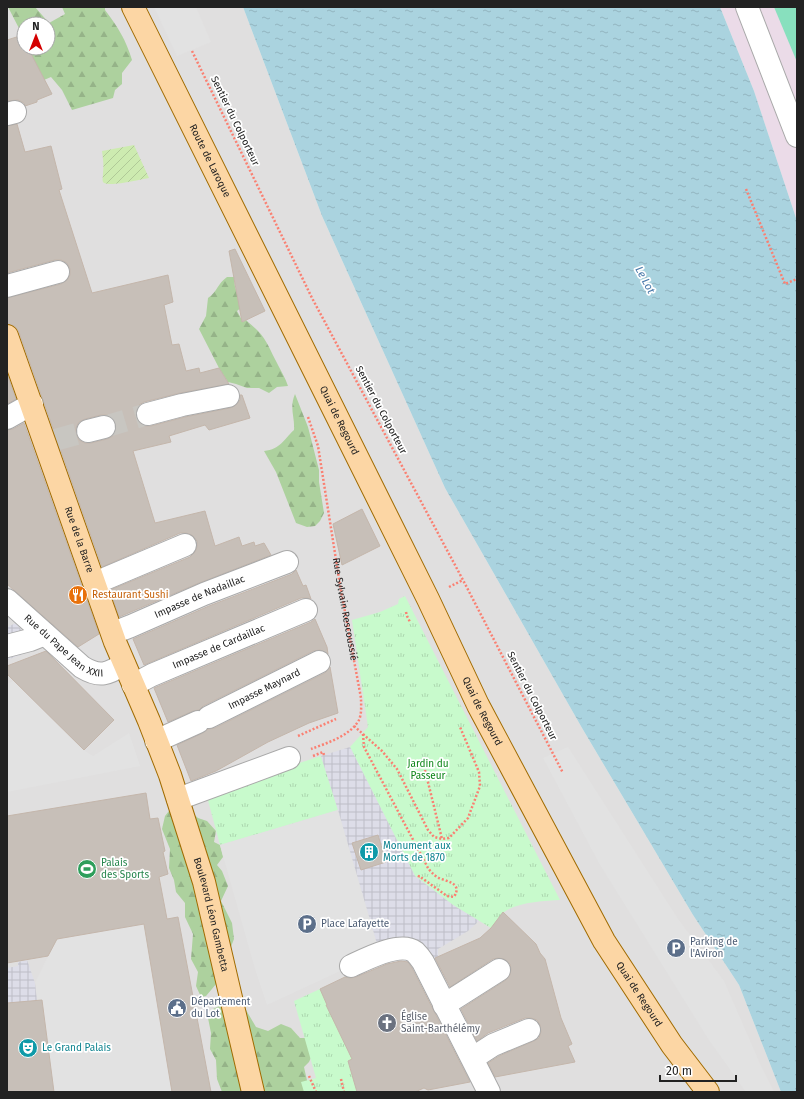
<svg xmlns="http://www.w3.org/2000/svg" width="804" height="1099" viewBox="0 0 804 1099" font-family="'Fira Sans',sans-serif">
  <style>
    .residential { fill: #e0dfdf; fill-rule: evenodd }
    .industrial { fill: #ebdbe8 }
    .forest { fill: url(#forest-firs) }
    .park { fill: url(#park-tufts) }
    .garden { fill: url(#garden-furrows) }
    .pitch { fill: #88e0be }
    .parking { fill: #e2e2e2 }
    .plaza { fill: url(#plaza-grid) }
    .water { fill: url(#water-ripples) }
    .building { fill: #c7bfb8; stroke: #c4b6ab; fill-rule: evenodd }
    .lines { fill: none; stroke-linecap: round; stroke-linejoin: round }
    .minor-tunnel { stroke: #c8c6c1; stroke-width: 22; stroke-dasharray: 22 11; stroke-linecap: butt }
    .minor-casing { stroke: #a9a9a9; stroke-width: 24 }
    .major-casing { stroke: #a06b00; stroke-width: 24 }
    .path { stroke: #fa8072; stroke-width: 2.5; stroke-dasharray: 2 2; stroke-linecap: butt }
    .minor { stroke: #fff; stroke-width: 22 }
    .major { stroke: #fcd6a4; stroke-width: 22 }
    .labels { text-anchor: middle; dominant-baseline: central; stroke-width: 3.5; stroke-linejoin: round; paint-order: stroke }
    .street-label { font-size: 10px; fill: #222; stroke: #fff }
    .food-label { font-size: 10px; fill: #c56008; stroke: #fff; text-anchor: start }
    .park-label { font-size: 10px; fill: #0c8416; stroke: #fff }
    .culture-label { font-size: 10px; fill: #0d838f; stroke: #fff; text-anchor: start }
    .leisure-label { font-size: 10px; fill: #27864d; stroke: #fff; text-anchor: start }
    .service-label { font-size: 10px; fill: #4e5e75; stroke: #fff; text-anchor: start }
    .worship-label { font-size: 10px; fill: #5b616d; stroke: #fff; text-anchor: start }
    .water-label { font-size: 11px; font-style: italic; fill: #4a7aab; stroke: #fff }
  </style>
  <defs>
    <pattern id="forest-firs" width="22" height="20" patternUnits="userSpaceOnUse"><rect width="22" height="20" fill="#add19e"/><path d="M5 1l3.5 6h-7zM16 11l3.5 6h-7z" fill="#95b388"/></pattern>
    <pattern id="park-tufts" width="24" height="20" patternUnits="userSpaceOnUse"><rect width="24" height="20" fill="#c8facc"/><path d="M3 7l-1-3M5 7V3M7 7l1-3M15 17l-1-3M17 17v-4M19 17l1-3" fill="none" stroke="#acd6af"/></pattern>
    <pattern id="garden-furrows" width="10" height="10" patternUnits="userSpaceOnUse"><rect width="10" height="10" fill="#cdebb0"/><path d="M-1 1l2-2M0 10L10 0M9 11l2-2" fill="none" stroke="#b0c997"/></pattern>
    <pattern id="plaza-grid" width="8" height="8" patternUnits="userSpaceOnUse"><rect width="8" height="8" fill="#dddde8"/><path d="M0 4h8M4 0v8" fill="none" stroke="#bdbdc7"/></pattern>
    <pattern id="water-ripples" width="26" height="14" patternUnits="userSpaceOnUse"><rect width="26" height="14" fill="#aad3df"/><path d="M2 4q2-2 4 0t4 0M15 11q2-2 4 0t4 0" fill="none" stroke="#92b5bf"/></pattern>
  </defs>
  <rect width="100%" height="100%" fill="#f2efe9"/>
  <!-- residential -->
  <path class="residential" d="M 7,7 L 243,7 L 322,216 L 445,488 L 582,728 L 693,915 L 739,985 L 781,1092 L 7,1092 ZM 24,24 L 48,24 L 48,48 L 24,48 Z"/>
  <!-- industrial -->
  <path class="industrial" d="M 720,7 L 797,7 L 797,221 L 754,91 Z"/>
  <!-- forest -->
  <g class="forest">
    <path d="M 8,7 L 35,7 L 49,23 L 65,14 L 62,7 L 105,7 L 105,10 C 118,27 126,40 132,60 L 122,73 L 122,84 L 115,90 L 113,98 L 72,110 L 62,90 L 51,77 L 44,80 L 28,48 L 48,48 L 48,24 L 24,24 L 24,38 Z"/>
    <path d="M 227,277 L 234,277 L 235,287 L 242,307 L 237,311 L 243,322 L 246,320 C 250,324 254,327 258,331 C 267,340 271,352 277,363 C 281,371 285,377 288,386 L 277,387 L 269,393 L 259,388 L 247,388 L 236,384 L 228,382 L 219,368 L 199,329 L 206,316 L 208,298 C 218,291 217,284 227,277 Z"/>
    <path d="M 295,394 L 308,427 L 319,470 L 319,482 L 324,513 L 320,521 L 315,526 L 307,527 L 296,523 L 276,472 L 264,451 C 281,449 283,440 294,430 C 295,417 289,408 295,394 Z"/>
    <path d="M 172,807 L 187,808 L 198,818 L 207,821 L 216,831 L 214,842 L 220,845 L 223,857 L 217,865 L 222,871 L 228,886 L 221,901 L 232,923 L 234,939 L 217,983 L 206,996 L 201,997 L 196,986 L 198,972 L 191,959 L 193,934 L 185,917 L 185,903 L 176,892 L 174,880 L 169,868 L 170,849 L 162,829 L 165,816 Z"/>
    <path d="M 228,1002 L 246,1010 L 256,1027 L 268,1031 L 281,1024 L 291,1028 L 300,1038 L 307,1038 L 315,1049 L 309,1062 L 304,1067 L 308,1085 L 307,1092 L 222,1092 L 217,1079 L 216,1060 L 210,1049 L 211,1033 L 208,1018 L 213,1009 Z"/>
  </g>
  <!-- park -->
  <g class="park">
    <path d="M 405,596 L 560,900 C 544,901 514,902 502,914 C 498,918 495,924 491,928 L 453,905 L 415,876 L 350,747 L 368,727 L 352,620 L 380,612 L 398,604 L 399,599 Z"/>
    <path d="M 321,756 L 338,810 L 220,845 L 206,793 Z"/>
    <path d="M 320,989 L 352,1059 L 348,1061 L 357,1092 L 304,1092 L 301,1082 L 316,1078 L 294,1001 Z"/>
  </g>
  <!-- garden -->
  <path class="garden" d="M 134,145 L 149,178 C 142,179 107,188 103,182 C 102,180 103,176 103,173 C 104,166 103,158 102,151 Z"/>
  <!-- pitch -->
  <path class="pitch" d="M 774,7 L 797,7 L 797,62 Z"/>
  <!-- parking -->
  <g class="parking">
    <path d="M 154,7 L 196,7 L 211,42 L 177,56 Z"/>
    <path d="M 28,674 L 26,693 L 84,750 L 93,756 L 129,733 L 140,766 L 7,792 L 7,684 Z"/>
    <path d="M 568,747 L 678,919 L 724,981 L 761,1066 L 774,1092 L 746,1092 L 709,1040 L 599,863 L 543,758 Z"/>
    <path d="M 338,810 L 380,954 L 351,966 L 267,1005 L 255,969 L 220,845 Z"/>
    <path d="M 144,924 L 172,1092 L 54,1092 L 37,1001 L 35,983 L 48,956 L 57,939 Z"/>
  </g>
  <!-- plaza -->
  <g class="plaza">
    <path d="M 16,623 L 36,649 L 7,660 L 7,627 Z"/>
    <path d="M 350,747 L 415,876 L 453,905 L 479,921 L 468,931 L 438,949 L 438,957 L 423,962 L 380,954 L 338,810 L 321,756 Z"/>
    <path d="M 27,960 L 35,983 L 37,1001 L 7,1003 L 7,968 L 18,966 L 18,962 Z"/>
  </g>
  <!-- water -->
  <path class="water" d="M 243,7 L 720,7 L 754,91 L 797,221 L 797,1092 L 781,1092 L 739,985 L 693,915 L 582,728 L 445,488 L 322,216 Z"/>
  <!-- building -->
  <g class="building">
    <path d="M 23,35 L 24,48 L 28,48 L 52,94 L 37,100 L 37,102 L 25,106 L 24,103 L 18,100 L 7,101 L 7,40 Z"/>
    <path d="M 17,124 L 25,152 L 51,146 L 62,189 L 59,190 L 92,293 L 168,275 L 173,302 L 164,305 L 172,345 L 179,344 L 186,371 L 199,368 L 200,373 L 219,368 L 229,384 L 180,393 L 144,402 L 139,405 L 136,411 L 136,418 L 139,422 L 144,426 L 151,426 L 185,417 L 230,408 L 236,405 L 240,400 L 240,395 L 242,395 L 250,418 L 209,430 L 205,425 L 169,436 L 171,442 L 133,451 L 155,523 L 205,511 L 215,546 L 239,537 L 242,546 L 254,542 L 255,546 L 264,543 L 271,555 L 199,583 L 119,617 L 110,590 L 190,557 L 195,552 L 197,547 L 197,541 L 192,535 L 186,533 L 180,533 L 102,567 L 19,332 L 15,326 L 7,324 L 7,298 L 61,284 L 67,280 L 70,275 L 70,269 L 67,263 L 61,260 L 55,260 L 7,273 L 7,126 ZM 101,415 L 108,415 L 113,419 L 116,424 L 116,430 L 113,436 L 107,439 L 91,443 L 85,443 L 79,440 L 76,434 L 76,428 L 79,422 L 85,419 Z"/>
    <path d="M 235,249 L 265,311 L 242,322 L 229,251 Z"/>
    <path d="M 7,374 L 16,399 L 7,404 Z"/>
    <path d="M 24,423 L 99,634 L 78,647 L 7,584 L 7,430 L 13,429 Z"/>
    <path d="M 362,509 L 380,546 L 342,565 L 333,524 Z"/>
    <path d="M 296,570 L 303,586 L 306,585 L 311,599 L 307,598 L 301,598 L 144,665 L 133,639 L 209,606 L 292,574 Z"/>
    <path d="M 315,619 L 327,647 L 328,654 L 320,650 L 313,651 L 203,706 L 199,710 L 193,711 L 168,722 L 154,688 L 311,622 Z"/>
    <path d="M 46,651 L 114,720 L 84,750 L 7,674 L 7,666 Z"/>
    <path d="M 330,667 L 338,713 L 309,723 L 268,742 L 216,771 L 191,781 L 177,745 L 203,733 L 208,729 L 215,728 L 325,673 Z"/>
    <path d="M 146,793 L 150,819 L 158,818 L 165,851 L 163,852 L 168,874 L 159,877 L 167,919 L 178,917 L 211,1092 L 172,1092 L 144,924 L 57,939 L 48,956 L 7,963 L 7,816 Z"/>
    <path d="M 378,835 L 386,862 L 361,870 L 352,843 Z"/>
    <path d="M 503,912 L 536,944 L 540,953 L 545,959 L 561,1018 L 572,1044 L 568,1046 L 575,1062 L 495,1077 L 488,1063 L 499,1056 L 534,1041 L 539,1038 L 541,1032 L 540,1025 L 537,1020 L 531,1018 L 525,1018 L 488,1033 L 477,1041 L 461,1009 L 506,980 L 510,975 L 511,969 L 510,964 L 504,959 L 498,958 L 493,959 L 450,987 L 435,958 L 480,938 L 491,928 Z"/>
    <path d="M 401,961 L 408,962 L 412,968 L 470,1082 L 428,1090 L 424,1088 L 415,1092 L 357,1092 L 348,1061 L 352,1059 L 326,1005 L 327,1005 L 320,989 L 345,977 L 350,978 L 356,977 L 387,964 Z"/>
    <path d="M 42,1000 L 54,1092 L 7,1092 L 7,1003 Z"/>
  </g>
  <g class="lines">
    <!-- minor-tunnel -->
    <g class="minor-tunnel">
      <path d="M 104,427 L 148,414"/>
      <path d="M 55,440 L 88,431"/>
    </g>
    <!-- minor casing -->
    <g class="minor-casing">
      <g id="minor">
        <path d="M 747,7 L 797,136"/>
        <path d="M 7,114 L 15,112"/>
        <path d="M 7,286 L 58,272"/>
        <path d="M 148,414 L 182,405 L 228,396"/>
        <path d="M 7,418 L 32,404"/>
        <path d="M 88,431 L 104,427"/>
        <path d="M 95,583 L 185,545"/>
        <path id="s2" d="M 7,600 L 82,667 C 100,678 108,674 124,664"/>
        <path id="s3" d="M 113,633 L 131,626 L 204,594 L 287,562"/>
        <path d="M 7,646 L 30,640 L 45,634"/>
        <path id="s4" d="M 133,685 L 152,675 L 306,610"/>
        <path id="s5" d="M 209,717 L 319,662"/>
        <path d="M 156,741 L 198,722"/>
        <path d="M 178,799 L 289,758"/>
        <path d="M 351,966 C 366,959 400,941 415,952 C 418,955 421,959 423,962 L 489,1092"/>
        <path d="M 444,1005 L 499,970"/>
        <path d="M 473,1058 L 493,1045 L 529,1030"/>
      </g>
    </g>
    <!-- major casing -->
    <g class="major-casing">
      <g id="major">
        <path id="s6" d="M 133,7 L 428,599 L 478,705 L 604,941 L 672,1045 L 708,1092"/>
        <path id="s7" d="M 7,336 L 115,642 L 149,721 L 170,775 L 204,882 L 253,1092"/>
      </g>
    </g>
    <!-- path -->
    <g class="path">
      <path d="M 192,51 L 312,298 L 463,580 L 563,773"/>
      <path d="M 746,189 L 785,284 L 797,279"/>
      <path id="s1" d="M 308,417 L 318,446 L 340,585 L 361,698 C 361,705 362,713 359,720 C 350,736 327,743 311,749"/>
      <path d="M 449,587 L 463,580"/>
      <path d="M 406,612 L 407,616 L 410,622"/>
      <path d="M 354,726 L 382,751 L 397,769 L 428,830 L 434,837 L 442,839 L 449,838 L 468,818 L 480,786 L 479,772 L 460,727"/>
      <path d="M 363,734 L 364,747 L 428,868 C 430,871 433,874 437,877 C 446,882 463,882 454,897 L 447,896 L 419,876 L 418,879"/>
      <path d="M 298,736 L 336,719"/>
      <path d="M 313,756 L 323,752 L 324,755"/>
      <path d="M 425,770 L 442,839"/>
      <path d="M 309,1076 L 316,1092"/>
      <path d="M 341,1079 L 344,1092"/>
    </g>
    <!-- minor -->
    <use href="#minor" class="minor"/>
    <!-- major -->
    <use href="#major" class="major"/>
  </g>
  <!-- icons -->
  <defs>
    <g id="restaurant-disc" transform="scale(1)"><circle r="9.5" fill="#e8710a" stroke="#fff"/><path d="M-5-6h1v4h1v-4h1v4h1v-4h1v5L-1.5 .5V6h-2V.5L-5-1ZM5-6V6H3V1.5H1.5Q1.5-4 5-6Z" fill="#fff"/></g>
    <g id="building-disc" transform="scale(1)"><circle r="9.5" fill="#0f9aa8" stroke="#fff"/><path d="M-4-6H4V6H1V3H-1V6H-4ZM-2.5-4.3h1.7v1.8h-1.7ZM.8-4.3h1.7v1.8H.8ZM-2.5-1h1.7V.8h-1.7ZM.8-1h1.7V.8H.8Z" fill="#fff"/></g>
    <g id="stadium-disc" transform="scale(1)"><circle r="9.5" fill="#2e9e5b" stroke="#fff"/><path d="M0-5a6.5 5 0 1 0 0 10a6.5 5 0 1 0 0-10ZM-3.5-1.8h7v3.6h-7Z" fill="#fff"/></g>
    <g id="parking-disc" transform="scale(1)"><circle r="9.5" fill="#5c6f8a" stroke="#fff"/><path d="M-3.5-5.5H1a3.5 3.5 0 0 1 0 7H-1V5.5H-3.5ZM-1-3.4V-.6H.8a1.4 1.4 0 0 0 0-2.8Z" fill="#fff"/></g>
    <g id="civic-disc" transform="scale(1)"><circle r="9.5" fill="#5c6f8a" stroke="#fff"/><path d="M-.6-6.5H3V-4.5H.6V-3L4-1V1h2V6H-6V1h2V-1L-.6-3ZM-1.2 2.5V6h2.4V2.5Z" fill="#fff"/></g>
    <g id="church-disc" transform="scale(1)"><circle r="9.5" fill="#6b7280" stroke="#fff"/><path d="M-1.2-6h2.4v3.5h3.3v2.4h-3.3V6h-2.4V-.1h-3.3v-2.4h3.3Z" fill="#fff"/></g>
    <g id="theatre-disc" transform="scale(1)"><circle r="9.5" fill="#0f9aa8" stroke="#fff"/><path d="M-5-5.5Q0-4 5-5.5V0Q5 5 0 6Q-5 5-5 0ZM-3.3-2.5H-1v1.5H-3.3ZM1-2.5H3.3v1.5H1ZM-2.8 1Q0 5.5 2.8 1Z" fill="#fff"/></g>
  </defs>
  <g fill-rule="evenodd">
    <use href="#restaurant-disc" x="78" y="595"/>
    <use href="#building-disc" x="369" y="852"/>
    <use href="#stadium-disc" x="87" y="869"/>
    <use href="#parking-disc" x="307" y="924"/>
    <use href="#parking-disc" x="676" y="948"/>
    <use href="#civic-disc" x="177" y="1008"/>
    <use href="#church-disc" x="387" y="1023"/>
    <use href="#theatre-disc" x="28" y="1048"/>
  </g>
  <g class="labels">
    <!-- street labels -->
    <g class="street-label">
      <text transform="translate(235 121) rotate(64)">Sentier du Colporteur</text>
      <text stroke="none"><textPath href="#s6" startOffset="172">Route de Laroque</textPath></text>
      <text transform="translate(381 410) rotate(62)">Sentier du Colporteur</text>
      <text stroke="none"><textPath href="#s6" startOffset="462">Quai de Regourd</textPath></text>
      <text stroke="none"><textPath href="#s7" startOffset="216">Rue de la Barre</textPath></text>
      <text stroke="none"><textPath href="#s3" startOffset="94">Impasse de Nadaillac</textPath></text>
      <text stroke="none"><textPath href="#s1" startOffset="196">Rue Sylvain Rescoussié</textPath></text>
      <text stroke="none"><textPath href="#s2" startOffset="74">Rue du Pape Jean XXII</textPath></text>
      <text stroke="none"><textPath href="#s4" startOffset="94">Impasse de Cardaillac</textPath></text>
      <text stroke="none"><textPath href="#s5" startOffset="62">Impasse Maynard</textPath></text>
      <text transform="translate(532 696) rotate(63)">Sentier du Colporteur</text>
      <text stroke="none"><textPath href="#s6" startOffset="786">Quai de Regourd</textPath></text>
      <text stroke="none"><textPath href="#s7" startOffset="614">Boulevard Léon Gambetta</textPath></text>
      <text stroke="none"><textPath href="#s6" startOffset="1110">Quai de Regourd</textPath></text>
    </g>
    <!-- food labels -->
    <g class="food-label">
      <text x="92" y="595">Restaurant Sushi</text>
    </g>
    <!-- park labels -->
    <g class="park-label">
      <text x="428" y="764">Jardin du<tspan x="428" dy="12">Passeur</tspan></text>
    </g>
    <!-- culture labels -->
    <g class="culture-label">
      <text x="383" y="846">Monument aux<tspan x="383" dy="12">Morts de 1870</tspan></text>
      <text x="42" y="1048">Le Grand Palais</text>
    </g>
    <!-- leisure labels -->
    <g class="leisure-label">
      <text x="101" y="863">Palais<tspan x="101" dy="12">des Sports</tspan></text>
    </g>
    <!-- service labels -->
    <g class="service-label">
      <text x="321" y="924">Place Lafayette</text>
      <text x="690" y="942">Parking de<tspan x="690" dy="12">l'Aviron</tspan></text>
      <text x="191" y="1002">Département<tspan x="191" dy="12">du Lot</tspan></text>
    </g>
    <!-- worship labels -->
    <g class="worship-label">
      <text x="401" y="1017">Église<tspan x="401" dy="12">Saint-Barthélémy</tspan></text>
    </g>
    <!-- water labels -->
    <g class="water-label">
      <text transform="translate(645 280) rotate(61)">Le Lot</text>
    </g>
  </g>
  <!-- border -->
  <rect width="804" height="1099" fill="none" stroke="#222222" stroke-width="16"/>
  <!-- north arrow -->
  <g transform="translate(36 36)"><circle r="19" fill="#ffffff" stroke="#a7a7a7"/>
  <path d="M0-3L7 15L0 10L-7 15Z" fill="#d40000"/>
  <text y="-6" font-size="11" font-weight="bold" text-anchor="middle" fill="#222222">N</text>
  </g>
  <!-- scale -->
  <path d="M660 1075v6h76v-6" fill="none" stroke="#222222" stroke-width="2"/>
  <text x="666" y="1075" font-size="12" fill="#222222" stroke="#ffffff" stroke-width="3" paint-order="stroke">20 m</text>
</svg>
